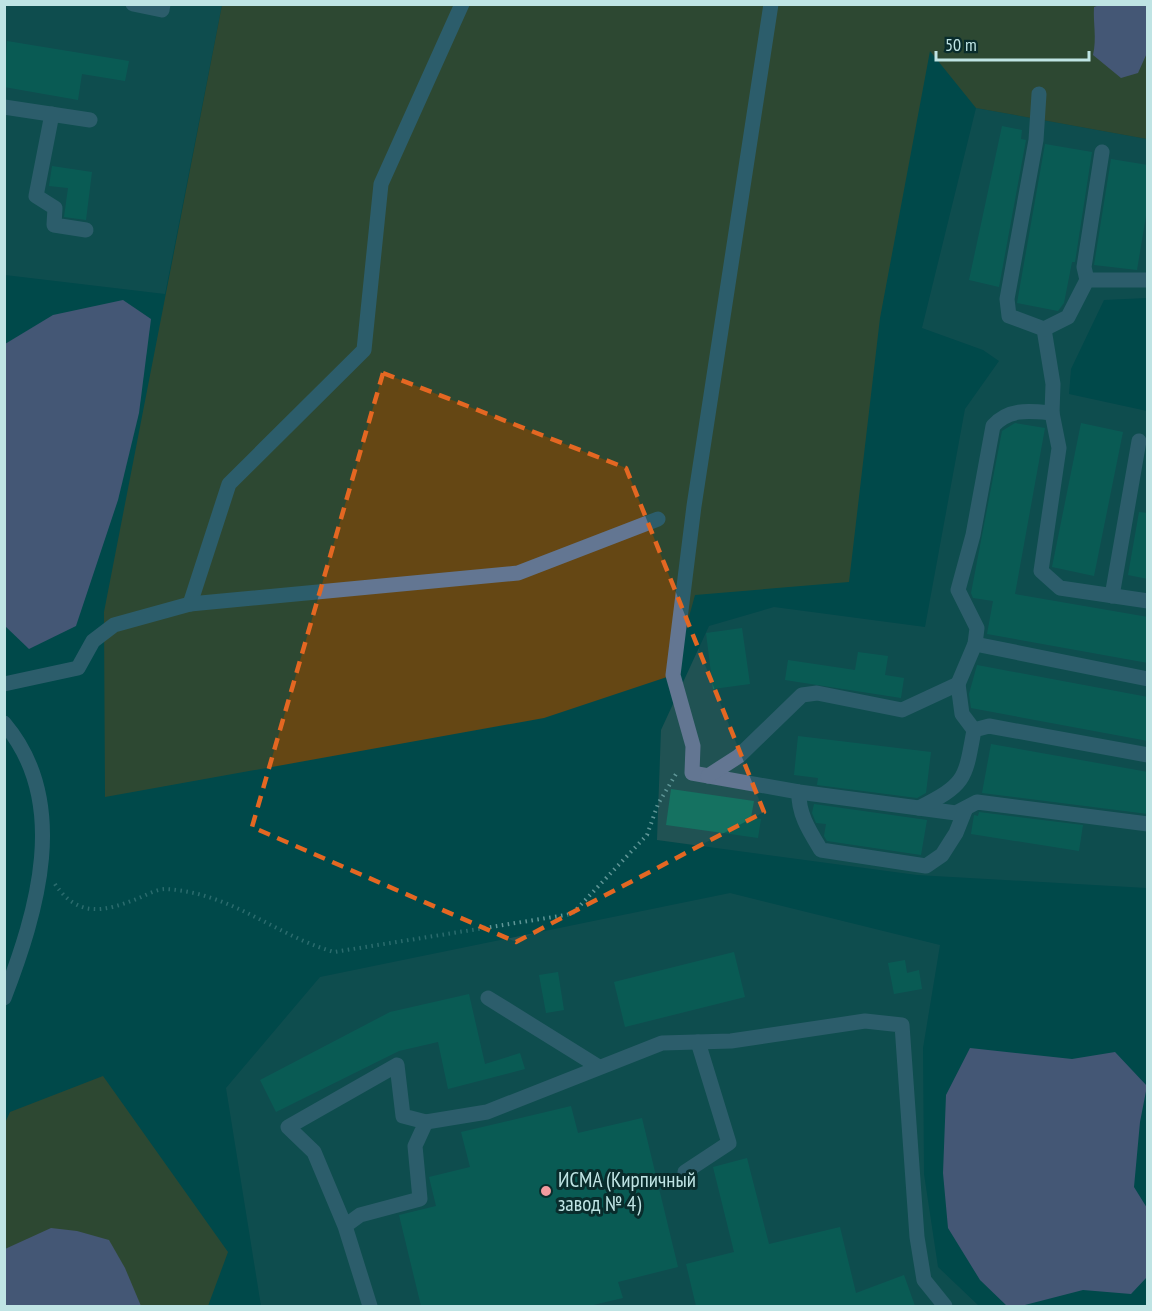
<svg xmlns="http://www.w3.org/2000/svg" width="1152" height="1311" viewBox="0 0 1152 1311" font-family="'PT Sans Narrow',sans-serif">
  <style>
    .built { fill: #205253 }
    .green { fill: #654714 }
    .water { fill: #9768a8 }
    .building { fill: #157261 }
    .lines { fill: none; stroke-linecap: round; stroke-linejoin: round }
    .path { stroke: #5f9697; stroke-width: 4; stroke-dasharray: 1.5 4.5; stroke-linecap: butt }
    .minor { stroke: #637692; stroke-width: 15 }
    .marked { fill: none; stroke: #e46722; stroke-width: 4.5; stroke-dasharray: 12 8; stroke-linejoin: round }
    .poi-dot { fill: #f49b9f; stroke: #092c2c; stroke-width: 2 }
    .labels { text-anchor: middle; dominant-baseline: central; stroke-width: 6; stroke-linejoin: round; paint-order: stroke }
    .poi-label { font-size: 21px; fill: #bfe4e4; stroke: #092c2c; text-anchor: start }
  </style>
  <rect width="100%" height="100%" fill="#00494a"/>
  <!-- built -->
  <g class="built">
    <path d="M 5,5 L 222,5 L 165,294 L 5,275 Z"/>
    <path d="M 976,108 L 1147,139 L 1147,298 L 1104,300 L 1071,369 L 1069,394 L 1147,411 L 1147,888 L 917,875 L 657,840 L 661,730 L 709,626 L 774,607 L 925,627 L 965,409 L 999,361 L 983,350 L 922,328 Z"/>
    <path d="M 730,893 L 940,945 L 923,1048 L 924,1174 L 938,1267 L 979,1306 L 261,1306 L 226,1088 L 320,977 Z"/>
  </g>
  <!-- green -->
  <g class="green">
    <path d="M 222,5 L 1147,5 L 1147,139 L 976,108 L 930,51 L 880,318 L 849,582 L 695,595 L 673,675 L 544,718 L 105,797 L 104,612 Z"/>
    <path d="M 103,1076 L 228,1252 L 208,1306 L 5,1306 L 5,1123 L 10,1112 Z"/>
  </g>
  <!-- water -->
  <g class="water">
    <path d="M 1102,4 L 1147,5 L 1147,53 L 1138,73 L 1121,78 L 1093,55 C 1097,38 1093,24 1094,7 Z"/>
    <path d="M 123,300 L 151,319 L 139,413 L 118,500 L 76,626 L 29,649 L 5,626 L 5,344 L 53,315 Z"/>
    <path d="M 970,1048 L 1072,1059 L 1115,1052 L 1147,1086 L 1140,1122 L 1134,1187 L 1147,1208 L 1147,1277 L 1131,1294 L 1083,1290 L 1021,1306 L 1007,1306 L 980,1280 L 948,1228 L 943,1173 L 946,1095 Z"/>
    <path d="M 51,1228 L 77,1231 L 109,1240 L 125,1268 L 141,1306 L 5,1306 L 5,1249 Z"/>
  </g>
  <!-- building -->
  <g class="building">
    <path d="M 7,41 L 129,61 L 125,81 L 82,74 L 78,100 L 4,87 Z"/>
    <path d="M 1002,126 L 1022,130 L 1021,139 L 1026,140 L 999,287 L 969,280 Z"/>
    <path d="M 1045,144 L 1092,152 L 1075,262 L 1072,262 L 1064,303 L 1058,311 L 1017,303 Z"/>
    <path d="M 1111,159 L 1148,165 L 1148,204 L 1137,270 L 1094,265 Z"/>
    <path d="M 52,166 L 92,172 L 86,220 L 64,217 L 68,188 L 49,186 Z"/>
    <path d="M 1015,423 L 1045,428 L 1015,594 L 1148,617 L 1148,663 L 987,634 L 993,601 L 973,598 L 971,593 L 1002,431 Z"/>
    <path d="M 1081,423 L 1123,432 L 1094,576 L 1052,567 Z"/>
    <path d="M 1139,512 L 1148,513 L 1148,579 L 1128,575 Z"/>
    <path d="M 742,628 L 750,684 L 713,689 L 706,633 Z"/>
    <path d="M 858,652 L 888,656 L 885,675 L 904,678 L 901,698 L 785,680 L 788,660 L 855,670 Z"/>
    <path d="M 977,665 L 1148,697 L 1148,741 L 971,708 L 969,694 Z"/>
    <path d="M 798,736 L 931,752 L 926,793 L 917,798 L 817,785 L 818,778 L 794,775 Z"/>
    <path d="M 991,744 L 1148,772 L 1148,814 L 982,793 Z"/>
    <path d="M 671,789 L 754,801 L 751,818 L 761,819 L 758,838 L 666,825 Z"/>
    <path d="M 814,804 L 927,820 L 921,855 L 827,841 L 824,836 L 826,824 L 816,823 L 812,813 Z"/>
    <path d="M 979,812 L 1083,825 L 1079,851 L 971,834 L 974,815 L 978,816 Z"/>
    <path d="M 734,952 L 745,997 L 625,1027 L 614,982 Z"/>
    <path d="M 905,960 L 907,973 L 919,970 L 922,989 L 894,994 L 888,963 Z"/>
    <path d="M 558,972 L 564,1010 L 546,1013 L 539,975 Z"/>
    <path d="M 469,994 L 485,1064 L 520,1053 L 525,1069 L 448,1089 L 438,1042 L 399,1051 L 276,1112 L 260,1080 L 390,1012 Z"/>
    <path d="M 571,1106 L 578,1133 L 642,1118 L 678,1267 L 618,1282 L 623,1298 L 589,1306 L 421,1306 L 399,1215 L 436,1206 L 429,1177 L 470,1167 L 461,1132 Z"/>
    <path d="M 747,1158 L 769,1244 L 840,1227 L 856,1293 L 904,1275 L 915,1306 L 696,1306 L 686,1264 L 734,1252 L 713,1167 Z"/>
  </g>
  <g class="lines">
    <!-- path -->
    <path class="path" d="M 55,884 C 78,918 104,912 139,898 C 146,895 157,889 165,889 C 231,892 274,935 334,952 L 572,914 L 647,835 L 658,804 L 676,774"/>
    <!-- minor -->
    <g class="minor">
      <path d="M 133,4 L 162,10 L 163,4"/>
      <path d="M 771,4 L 694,506 L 673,675 L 693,746 L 692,773 L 799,792 L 956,813 L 977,802 L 1148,824"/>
      <path d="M 1039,94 L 1036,140 L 1007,299 L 1009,316 L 1044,329 L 1053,384 L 1052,413"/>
      <path d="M 4,107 L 90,120"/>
      <path d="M 52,114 L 36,196 L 55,208 L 54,225 L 86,230"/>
      <path d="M 1087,280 L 1084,267 L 1102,152"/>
      <path d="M 1044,329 L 1068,317 L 1087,280 L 1148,280"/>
      <path d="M 1112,596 L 1139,441"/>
      <path d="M 190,604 L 229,484 L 364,350 L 381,184 L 462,4"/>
      <path d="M 975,644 L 1148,679"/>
      <path d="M 4,684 L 78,668 L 93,641 L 114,625 L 190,604 L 518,573 L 658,519"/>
      <path d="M 958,684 L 975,644 L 977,628 L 958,590 L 973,535 L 993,426 C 1009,408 1030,411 1052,413 L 1059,448 L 1041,571 L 1060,588 L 1148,601"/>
      <path d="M 4,723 C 71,802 37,912 4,998"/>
      <path d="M 974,730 L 989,726 L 1148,755"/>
      <path d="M 708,776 L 739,756 L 802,695 L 817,693 L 902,710 L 958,684 L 962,714 L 974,730 C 965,780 966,784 919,808"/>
      <path d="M 799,792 C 798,814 810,832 821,850 L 926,866 L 942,855 L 956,833 L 966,808"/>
      <path d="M 488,998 L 599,1067"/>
      <path d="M 426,1122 L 487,1112 L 662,1043 L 731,1041 L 865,1021 L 902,1025 L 917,1237 L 924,1280 L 945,1306"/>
      <path d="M 685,1172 L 729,1143 L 698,1042"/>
      <path d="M 345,1226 L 360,1215 L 420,1199 L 415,1146 L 426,1122 L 403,1116 L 397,1065 L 288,1127 L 314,1152 L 345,1226 L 370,1306"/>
    </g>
  </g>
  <!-- marked area -->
  <path d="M0 0H1152V1311H0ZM 383,373 L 626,468 L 764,812 L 516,942 L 252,827 Z" fill="#00494a" fill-opacity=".55" fill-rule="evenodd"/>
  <path class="marked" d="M 383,373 L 626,468 L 764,812 L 516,942 L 252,827 Z"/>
  <!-- markers -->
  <circle class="poi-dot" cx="546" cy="1191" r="6"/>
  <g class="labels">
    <!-- poi labels -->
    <g class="poi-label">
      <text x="558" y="1179">ИСМА (Кирпичный<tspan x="558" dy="24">завод № 4)</tspan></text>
    </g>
  </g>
  <!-- border -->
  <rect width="1152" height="1311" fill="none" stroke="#bfe4e4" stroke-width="12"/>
  <!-- scale -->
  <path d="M936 51v9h153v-9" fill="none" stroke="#bfe4e4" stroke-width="3"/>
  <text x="945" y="51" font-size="18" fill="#bfe4e4" stroke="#092c2c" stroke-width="4.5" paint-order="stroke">50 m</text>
</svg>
